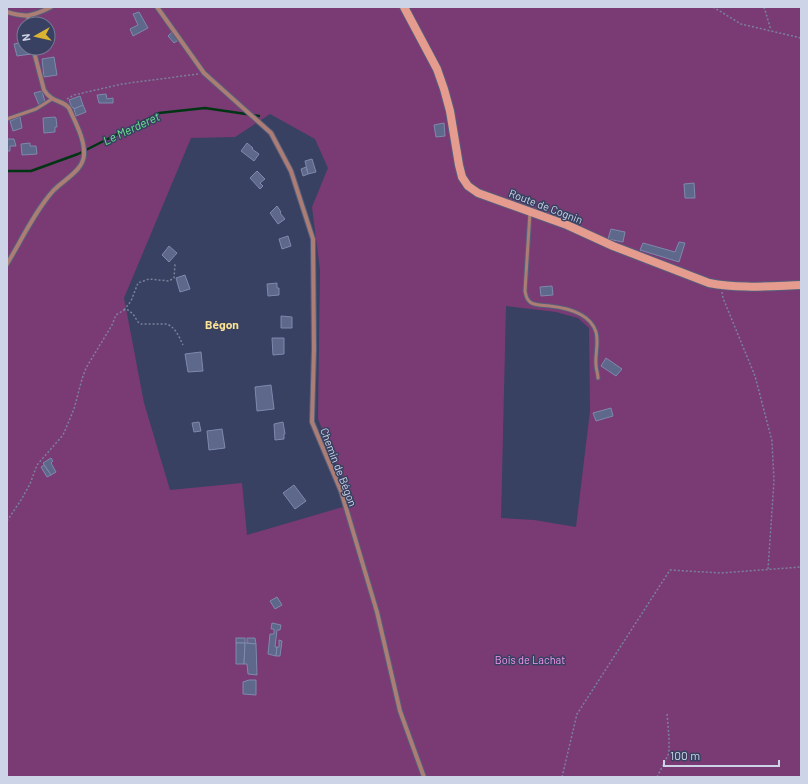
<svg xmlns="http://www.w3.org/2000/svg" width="808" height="784" viewBox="0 0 808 784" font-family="Barlow,sans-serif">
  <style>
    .green { fill: #7a3b74; fill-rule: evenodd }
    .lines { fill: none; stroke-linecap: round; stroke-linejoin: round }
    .stream { stroke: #003514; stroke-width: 2.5 }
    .building { fill: #5e688a; stroke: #7e89ad }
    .lane-casing { stroke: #565e7c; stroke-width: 5 }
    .street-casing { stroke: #565e7c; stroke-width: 6 }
    .secondary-casing { stroke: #565e7c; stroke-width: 10 }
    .path { stroke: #7a819c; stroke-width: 1.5; stroke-dasharray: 2 2; stroke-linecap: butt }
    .lane { stroke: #ab7d74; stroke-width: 3 }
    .street { stroke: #ab7d74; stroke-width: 4 }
    .secondary { stroke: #e59c8e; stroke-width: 8 }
    .labels { text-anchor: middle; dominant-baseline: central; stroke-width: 3; stroke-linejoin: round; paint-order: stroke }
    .street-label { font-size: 11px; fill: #ced4e7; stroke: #384161 }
    .park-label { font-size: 11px; fill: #fa95ef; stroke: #384161 }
    .water-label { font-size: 12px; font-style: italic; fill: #6be58f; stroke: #384161 }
    .neighbourhood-label { font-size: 12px; font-weight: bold; fill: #fbe194; stroke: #384161 }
  </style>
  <rect width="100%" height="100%" fill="#384161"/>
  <!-- green -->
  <path class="green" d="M 7,7 L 801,7 L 801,777 L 7,777 ZM 24,24 L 48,24 L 48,48 L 24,48 ZM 270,114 L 315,139 L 328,168 L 312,207 L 320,270 L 318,419 L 353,504 L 247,535 L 242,483 L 170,490 L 144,403 L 124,298 L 191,138 L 235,137 ZM 506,306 L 556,312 L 578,318 L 589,328 L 590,411 L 576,527 L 534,520 L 501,518 Z"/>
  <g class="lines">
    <!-- stream -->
    <path class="stream" d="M 7,171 L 31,171 L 78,154 L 159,113 L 205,108 L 259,116"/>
  </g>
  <!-- building -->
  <g class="building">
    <path d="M 139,12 L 148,28 L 133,36 L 130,29 L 138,25 L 133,14 Z"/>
    <path d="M 173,31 L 180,39 L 174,43 L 168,36 Z"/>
    <path d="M 24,42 L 24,48 L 29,48 L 31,54 L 17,56 L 14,44 Z"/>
    <path d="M 54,57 L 57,75 L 44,77 L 42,59 Z"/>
    <path d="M 42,91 L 45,102 L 39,105 L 34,93 Z"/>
    <path d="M 106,94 L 107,99 L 113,98 L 113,103 L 99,103 L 97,95 Z"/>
    <path d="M 80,96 L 83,105 L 74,109 L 73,107 L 72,108 L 69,100 Z"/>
    <path d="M 83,105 L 86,112 L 76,116 L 74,109 Z"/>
    <path d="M 20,117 L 22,128 L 13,131 L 10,121 Z"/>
    <path d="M 55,117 L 56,118 L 57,127 L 55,127 L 55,132 L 44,133 L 43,118 Z"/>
    <path d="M 444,123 L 445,136 L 436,137 L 434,125 Z"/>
    <path d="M 7,139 L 14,139 L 16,146 L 10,146 L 10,151 L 7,151 Z"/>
    <path d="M 30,143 L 30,146 L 36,146 L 37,154 L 22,155 L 21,144 Z"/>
    <path d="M 247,143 L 253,148 L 252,149 L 259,154 L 254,161 L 241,151 Z"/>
    <path d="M 312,159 L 316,172 L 308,174 L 305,161 Z"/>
    <path d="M 306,167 L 308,174 L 303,176 L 301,169 Z"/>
    <path d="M 257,171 L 265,179 L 260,183 L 263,186 L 260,189 L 250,178 Z"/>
    <path d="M 694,183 L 695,198 L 685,198 L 684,184 Z"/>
    <path d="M 277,206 L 281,212 L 280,213 L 285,219 L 278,224 L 270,213 Z"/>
    <path d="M 611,229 L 625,232 L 623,242 L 608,239 Z"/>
    <path d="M 288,236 L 291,246 L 282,249 L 279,239 Z"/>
    <path d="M 679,242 L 685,243 L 679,262 L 640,250 L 643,243 L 675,252 Z"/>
    <path d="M 169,246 L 177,253 L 169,262 L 162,255 Z"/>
    <path d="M 185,275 L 190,289 L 180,292 L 176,278 Z"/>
    <path d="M 277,283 L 277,288 L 279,288 L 279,295 L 268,296 L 267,284 Z"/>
    <path d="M 552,286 L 553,295 L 541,296 L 540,287 Z"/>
    <path d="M 281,316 L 292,317 L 292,328 L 281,328 Z"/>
    <path d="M 272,338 L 284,338 L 284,354 L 273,355 Z"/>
    <path d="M 201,352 L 203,371 L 188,372 L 185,354 Z"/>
    <path d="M 606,358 L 622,369 L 616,376 L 601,366 Z"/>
    <path d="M 271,385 L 274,409 L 257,411 L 255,387 Z"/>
    <path d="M 611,408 L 613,416 L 596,421 L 593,413 Z"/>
    <path d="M 199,422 L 201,431 L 194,432 L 192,423 Z"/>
    <path d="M 283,422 L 285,434 L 284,434 L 284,439 L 275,440 L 274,424 Z"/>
    <path d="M 222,429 L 225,448 L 209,450 L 207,431 Z"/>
    <path d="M 51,458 L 53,461 L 51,463 L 56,472 L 51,475 L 43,463 Z"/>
    <path d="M 44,465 L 51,475 L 47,477 L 41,467 Z"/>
    <path d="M 294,485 L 306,501 L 295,509 L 283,493 Z"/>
    <path d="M 277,597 L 282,605 L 275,609 L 270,601 Z"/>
    <path d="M 272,623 L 281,625 L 280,630 L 277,630 L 275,647 L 277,647 L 276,656 L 268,654 L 270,634 L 274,634 L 274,629 L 271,629 Z"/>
    <rect x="236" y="638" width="9" height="5"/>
    <path d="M 247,638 L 255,638 L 256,644 L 247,643 Z"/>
    <path d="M 279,640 L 282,641 L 280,656 L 276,656 L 277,647 L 279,647 Z"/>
    <path d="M 236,643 L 245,643 L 244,664 L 236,664 Z"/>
    <path d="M 245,643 L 256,644 L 257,675 L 248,674 L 247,664 L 244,664 Z"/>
    <path d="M 249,680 L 256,680 L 256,695 L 243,694 L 243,682 Z"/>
  </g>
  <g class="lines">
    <!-- lane casing -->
    <g class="lane-casing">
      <g id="lane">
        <path d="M 7,119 L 36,109 L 52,99"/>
        <path d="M 530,212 L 525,291 C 526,295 526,299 530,302 C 535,306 544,305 550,306 C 568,308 590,313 596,332 C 599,342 595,354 596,365 C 596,369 598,374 598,378"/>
      </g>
    </g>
    <!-- street casing -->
    <g class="street-casing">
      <g id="street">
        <path d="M 157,7 L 204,73 L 271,133 L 291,171 L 313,239 L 314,349 L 312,422 L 341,491 L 377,612 L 400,711 L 424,777"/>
        <path d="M 7,12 C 26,18 33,16 51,7"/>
        <path d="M 28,16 L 29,24"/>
        <path d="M 7,264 C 21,241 35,211 53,191 C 63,180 83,171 84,155 C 85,139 75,122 69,108 C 63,100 52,103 44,90 L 33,48"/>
      </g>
    </g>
    <!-- secondary casing -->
    <g class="secondary-casing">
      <path id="secondary" d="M 404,7 L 437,69 L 444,89 L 450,111 L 459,165 L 462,177 L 468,186 L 478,193 L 567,225 L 613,246 L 709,283 C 739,289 771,286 801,285"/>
    </g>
    <!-- path -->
    <g class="path">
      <path d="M 713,7 L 741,24 L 801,38"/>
      <path d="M 764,7 L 771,30"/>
      <path d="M 67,99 L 74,95 L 122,84 L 198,74"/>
      <path d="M 722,292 L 723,298 L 755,376 L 772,441 L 774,481 L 768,569"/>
      <path d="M 124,310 L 131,301 L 138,283 L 149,279 L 169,281 L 174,278 L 175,264"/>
      <path d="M 7,521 L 21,500 L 30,484 L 37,465 L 63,435 L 74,409 L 82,379 L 86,368 L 112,325 L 116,315 L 124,310 L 128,310 L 133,314 L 138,322 L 141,324 L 167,324 C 176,328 179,337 183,345"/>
      <path d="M 562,777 L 577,714 L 670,570 L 721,573 L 801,567"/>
      <path d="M 657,777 L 669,753 L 669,738 L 667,713"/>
    </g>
    <!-- lane -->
    <use href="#lane" class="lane"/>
    <!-- street -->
    <use href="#street" class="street"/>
    <!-- secondary -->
    <use href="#secondary" class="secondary"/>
  </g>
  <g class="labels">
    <!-- street labels -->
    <g class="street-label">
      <text transform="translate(546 206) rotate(21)">Route de Cognin</text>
      <text transform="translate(339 467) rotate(69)">Chemin de Bégon</text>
    </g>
    <!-- park labels -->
    <g class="park-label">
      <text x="530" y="659">Bois de Lachat</text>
    </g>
    <!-- water labels -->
    <g class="water-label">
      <text transform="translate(131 128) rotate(-25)">Le Merderet</text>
    </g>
    <!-- neighbourhood labels -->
    <g class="neighbourhood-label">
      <text x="222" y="324">Bégon</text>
    </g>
  </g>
  <!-- border -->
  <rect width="808" height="784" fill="none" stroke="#ced4e7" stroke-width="16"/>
  <!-- north arrow -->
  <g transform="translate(36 36) rotate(262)"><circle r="19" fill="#384161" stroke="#747c97"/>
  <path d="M0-3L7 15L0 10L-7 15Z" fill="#dab333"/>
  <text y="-6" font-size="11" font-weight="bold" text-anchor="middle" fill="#ced4e7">N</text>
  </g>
  <!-- scale -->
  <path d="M664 760v6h115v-6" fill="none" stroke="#ced4e7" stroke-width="2"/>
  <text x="670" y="760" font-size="12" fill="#ced4e7" stroke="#384161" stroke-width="3" paint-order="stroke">100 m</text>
</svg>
